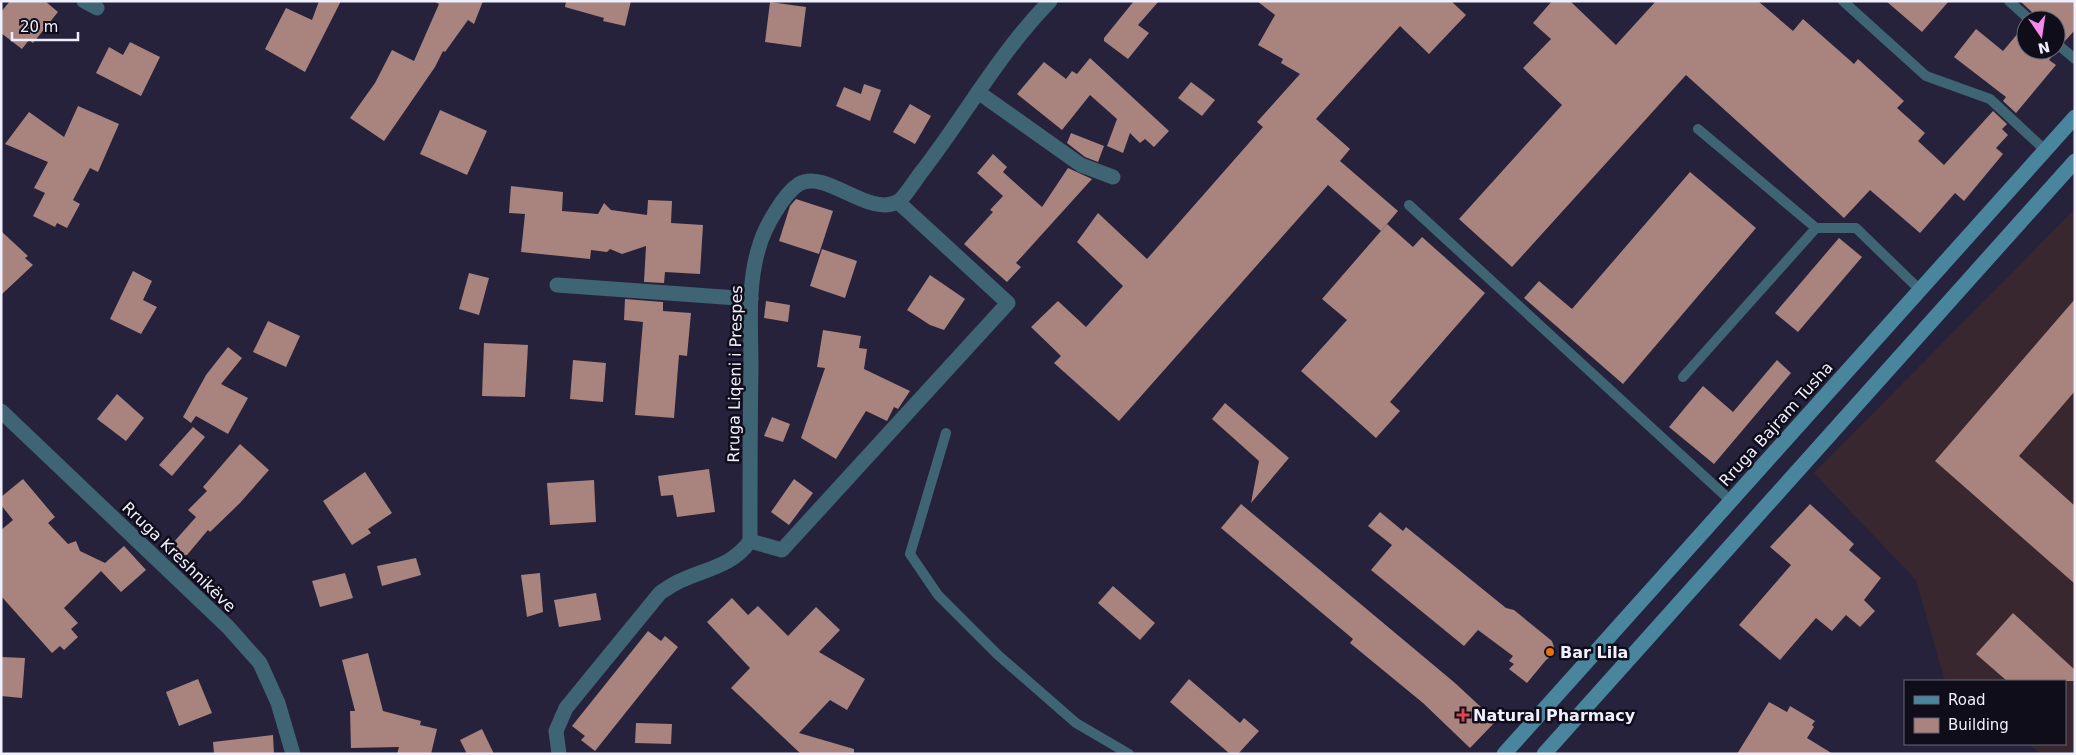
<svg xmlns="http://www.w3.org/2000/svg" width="2076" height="755" viewBox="0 0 2076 755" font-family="'DejaVu Sans',sans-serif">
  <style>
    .industrial { fill: #392730 }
    .building { fill: #a9837d }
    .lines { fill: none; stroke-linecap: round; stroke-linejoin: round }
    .lane { stroke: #3f6473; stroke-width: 10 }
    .street { stroke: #3f6473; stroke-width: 15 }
    .secondary { stroke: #49869e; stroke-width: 15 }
    .food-dot { fill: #e8710a; stroke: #0f0d19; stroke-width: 2 }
    .health-dot { fill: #e0444e; stroke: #0f0d19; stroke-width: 2 }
    .labels { text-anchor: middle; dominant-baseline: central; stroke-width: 5; stroke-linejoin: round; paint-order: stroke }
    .street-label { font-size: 16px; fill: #f0effe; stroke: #0f0d19 }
    .poi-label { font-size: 16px; font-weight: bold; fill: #f0effe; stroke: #0f0d19; text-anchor: start }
  </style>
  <rect width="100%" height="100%" fill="#26223c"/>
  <!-- industrial -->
  <path class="industrial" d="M 2075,209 L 2075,754 L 2041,754 L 2028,744 L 2065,744 L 2065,681 L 1945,681 L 1916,580 L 1814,473 Z"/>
  <!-- building -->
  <g class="building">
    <path d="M 10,1 L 45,1 L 58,12 L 33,43 L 29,40 L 22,49 L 1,33 L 1,12 Z"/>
    <path d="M 319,1 L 341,1 L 305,72 L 265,49 L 286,8 L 312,20 Z"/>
    <path d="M 434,1 L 483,1 L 474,24 L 468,20 L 445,52 L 443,51 L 435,67 L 384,141 L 350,118 L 375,83 L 392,50 L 414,61 L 439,4 Z"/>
    <path d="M 566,1 L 631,1 L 625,26 L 603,21 L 604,18 L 565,7 Z"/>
    <path d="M 1134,1 L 1159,1 L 1138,25 L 1149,33 L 1128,59 L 1104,41 L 1104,38 Z"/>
    <path d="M 1257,1 L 1451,1 L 1466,15 L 1429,54 L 1400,26 L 1316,119 L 1350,149 L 1340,161 L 1398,211 L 1381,231 L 1328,185 L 1119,421 L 1054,363 L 1061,356 L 1031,327 L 1058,301 L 1086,327 L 1123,286 L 1077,242 L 1098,213 L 1147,259 L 1263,127 L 1257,122 L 1300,74 L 1281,63 L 1283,59 L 1258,45 L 1275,15 Z"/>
    <path d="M 1552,1 L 1570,1 L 1616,45 L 1656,1 L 1758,1 L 1793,31 L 1803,19 L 1854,64 L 1858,59 L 1904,101 L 1897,108 L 1925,133 L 1918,141 L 1944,165 L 1993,111 L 2007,124 L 2002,129 L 2008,135 L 1996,148 L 2003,154 L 1964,201 L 1955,193 L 1920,233 L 1870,190 L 1844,218 L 1686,75 L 1512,267 L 1459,219 L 1562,105 L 1523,68 L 1551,39 L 1533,23 Z"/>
    <path d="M 1886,1 L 1949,1 L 1922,32 Z"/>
    <path d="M 2020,1 L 2075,1 L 2075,30 L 2065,41 L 2056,36 L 2056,20 L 2037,20 L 2035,15 Z"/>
    <path d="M 770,2 L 806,7 L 801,47 L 765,42 Z"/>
    <path d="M 2025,25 L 2026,50 L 2054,50 L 2056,52 L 2049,60 L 2056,65 L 2016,113 L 2003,101 L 2006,97 L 1954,57 L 1976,29 L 2003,51 Z"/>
    <path d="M 130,42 L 160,57 L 141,96 L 96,73 L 109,47 L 123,55 Z"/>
    <path d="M 1090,58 L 1169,131 L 1154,147 L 1145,139 L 1140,143 L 1130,133 L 1123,153 L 1107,146 L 1117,119 L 1090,95 L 1062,130 L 1017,94 L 1044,62 L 1066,79 L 1072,71 L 1077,74 Z"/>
    <path d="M 1191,82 L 1215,100 L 1202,116 L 1178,98 Z"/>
    <path d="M 864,84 L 881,90 L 870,121 L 836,106 L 844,87 L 861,94 Z"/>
    <path d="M 910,104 L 931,116 L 915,144 L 893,132 Z"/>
    <path d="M 78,106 L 119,124 L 98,172 L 90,168 L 73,200 L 80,204 L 67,228 L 57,223 L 55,227 L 33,216 L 45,193 L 34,188 L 48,162 L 5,144 L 29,112 L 64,137 Z"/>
    <path d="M 440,110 L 487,131 L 467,175 L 420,154 Z"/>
    <path d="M 1071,133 L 1104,146 L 1098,162 L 1085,157 L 1067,143 Z"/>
    <path d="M 993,154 L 1007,167 L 1003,172 L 1042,207 L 1068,168 L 1092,179 L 1016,263 L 1021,267 L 1007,282 L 964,244 L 993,212 L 990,210 L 1003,196 L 977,173 Z"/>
    <path d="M 1690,172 L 1756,228 L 1623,384 L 1524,298 L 1539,281 L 1572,309 Z"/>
    <path d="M 511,186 L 563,192 L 562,211 L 598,214 L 604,203 L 611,210 L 647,215 L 648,200 L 672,201 L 671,223 L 703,225 L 700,274 L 665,272 L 664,283 L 644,282 L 646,246 L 622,254 L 610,249 L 607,252 L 591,250 L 590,259 L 521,252 L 525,214 L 509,213 Z"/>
    <path d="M 796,199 L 833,211 L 819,254 L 779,241 L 790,206 Z"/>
    <path d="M 1387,224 L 1413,247 L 1422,237 L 1485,293 L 1390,402 L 1400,411 L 1376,438 L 1301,371 L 1347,320 L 1322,299 Z"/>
    <path d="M 1,231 L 28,256 L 25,258 L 33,265 L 1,295 Z"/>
    <path d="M 1839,238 L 1862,257 L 1798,332 L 1775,313 Z"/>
    <path d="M 822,249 L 857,261 L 845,298 L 810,286 Z"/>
    <path d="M 133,271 L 152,281 L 143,300 L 157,307 L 141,334 L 110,319 Z"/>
    <path d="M 469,273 L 489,278 L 479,315 L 459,309 Z"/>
    <path d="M 930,275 L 965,299 L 944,330 L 930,325 L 907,310 Z"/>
    <path d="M 625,299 L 663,302 L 663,311 L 691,313 L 687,356 L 679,355 L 674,418 L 635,415 L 643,322 L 624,320 Z"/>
    <path d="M 2075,299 L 2075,391 L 2019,456 L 2075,506 L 2075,584 L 1935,461 Z"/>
    <path d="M 766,301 L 790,305 L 788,322 L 764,318 Z"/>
    <path d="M 268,321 L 300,336 L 286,367 L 253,352 Z"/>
    <path d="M 823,330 L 861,336 L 859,348 L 867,349 L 864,369 L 910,391 L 898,409 L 894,407 L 887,421 L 866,411 L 836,459 L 801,438 L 825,368 L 817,367 Z"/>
    <path d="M 484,343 L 528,345 L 525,397 L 482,396 Z"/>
    <path d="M 228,347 L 242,358 L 221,384 L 248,398 L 228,434 L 196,416 L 191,423 L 183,417 L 206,375 Z"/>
    <path d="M 573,360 L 606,363 L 603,402 L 570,399 Z"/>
    <path d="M 1777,360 L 1791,373 L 1714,464 L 1669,427 L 1703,386 L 1733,412 Z"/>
    <path d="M 117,394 L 144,418 L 126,441 L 97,419 Z"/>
    <path d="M 1225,403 L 1289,458 L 1251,503 L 1259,461 L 1212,419 Z"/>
    <path d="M 772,417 L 790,424 L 783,442 L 764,436 Z"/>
    <path d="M 193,427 L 205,437 L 172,476 L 159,465 Z"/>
    <path d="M 240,444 L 269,470 L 240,503 L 210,532 L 208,530 L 187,555 L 166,556 L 164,553 L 196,517 L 188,510 L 207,491 L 203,487 Z"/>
    <path d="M 709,469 L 715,512 L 677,517 L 673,495 L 661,496 L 658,476 Z"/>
    <path d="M 365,472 L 392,513 L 368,529 L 371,533 L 352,545 L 323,501 Z"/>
    <path d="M 23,479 L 55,517 L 48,523 L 68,544 L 76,541 L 80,551 L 105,563 L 124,546 L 146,570 L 121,592 L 101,571 L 64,608 L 78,623 L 71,629 L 78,637 L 64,650 L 60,646 L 52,653 L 1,596 L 1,530 L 13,520 L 1,505 L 1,497 Z"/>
    <path d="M 794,479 L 813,493 L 789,525 L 771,512 Z"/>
    <path d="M 594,480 L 596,522 L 550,525 L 547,483 Z"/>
    <path d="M 1241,504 L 1455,683 L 1496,721 L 1470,748 L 1423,703 L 1350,643 L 1353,639 L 1221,528 Z"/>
    <path d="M 1810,504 L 1854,544 L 1849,550 L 1881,578 L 1864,600 L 1875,611 L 1860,627 L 1846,615 L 1832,631 L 1816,618 L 1780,660 L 1739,625 L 1791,565 L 1770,547 Z"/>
    <path d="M 1380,512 L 1403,531 L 1406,527 L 1506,608 L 1514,610 L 1552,641 L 1556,653 L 1546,660 L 1527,683 L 1509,669 L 1514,664 L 1509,661 L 1513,656 L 1478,630 L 1464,646 L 1371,570 L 1392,545 L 1368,526 Z"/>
    <path d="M 416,558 L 421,575 L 382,586 L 377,566 Z"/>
    <path d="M 345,573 L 353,598 L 320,607 L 312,581 Z"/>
    <path d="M 540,573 L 543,612 L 527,617 L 521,575 Z"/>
    <path d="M 1113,586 L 1155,623 L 1140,640 L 1098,603 Z"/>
    <path d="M 596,593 L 601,620 L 559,627 L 554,600 Z"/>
    <path d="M 732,598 L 748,615 L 758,606 L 788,636 L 816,607 L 840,630 L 819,652 L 865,679 L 847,710 L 830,700 L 799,733 L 854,749 L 854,754 L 801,754 L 731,688 L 750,668 L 707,622 Z"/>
    <path d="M 2013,613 L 2075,670 L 2075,681 L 2007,681 L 1976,654 Z"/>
    <path d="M 648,631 L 661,641 L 665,636 L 678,647 L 595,751 L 581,740 L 585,736 L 572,726 Z"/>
    <path d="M 368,653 L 383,711 L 421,721 L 420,725 L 437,729 L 431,754 L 397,754 L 399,747 L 351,748 L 350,711 L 355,711 L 342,660 Z"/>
    <path d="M 1,657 L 25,658 L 22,698 L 1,696 Z"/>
    <path d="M 198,679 L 212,713 L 179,726 L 166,692 Z"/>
    <path d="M 1189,679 L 1240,723 L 1244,718 L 1259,731 L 1238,754 L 1230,754 L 1170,702 Z"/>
    <path d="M 1769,702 L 1787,712 L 1790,706 L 1815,721 L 1812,725 L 1814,727 L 1807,738 L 1833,754 L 1737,754 Z"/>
    <path d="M 636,723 L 672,724 L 671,744 L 635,743 Z"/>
    <path d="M 482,729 L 494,754 L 467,754 L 460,740 Z"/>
    <path d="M 273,735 L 274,754 L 214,754 L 213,742 Z"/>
  </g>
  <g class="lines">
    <!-- lane -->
    <g class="lane">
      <path d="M 1843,1 L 1926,76 L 1990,99 L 2045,150"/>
      <path d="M 2009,1 L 2030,20"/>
      <path d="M 2056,43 L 2075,59"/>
      <path d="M 1698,129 L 1816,228 L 1856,228 L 1920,290"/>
      <path d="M 1409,205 L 1731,501"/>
      <path d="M 1683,377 L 1816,228"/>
      <path d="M 946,433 L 910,554 L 938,595 L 998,655 L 1076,723 L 1129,754"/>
    </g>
    <!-- street -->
    <g class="street">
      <path d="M 84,1 L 97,8"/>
      <path d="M 978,92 L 1081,165 L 1113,177"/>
      <path d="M 557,285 L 751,299"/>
      <path d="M 1,411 L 228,627 L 260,663 L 278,703 L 293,754"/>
      <path d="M 750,541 L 782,550 L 1008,303 L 898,202"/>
      <path d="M 559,754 L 556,731 L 566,708 L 660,593 C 666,589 673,584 680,581 C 705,569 733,566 750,541 C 750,484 750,426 751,368 C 751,328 747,285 759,247 C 764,229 783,194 799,184 C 826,169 868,217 897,202 C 904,199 917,177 923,170 C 966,114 1000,52 1050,1"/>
    </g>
    <!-- secondary -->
    <g class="secondary">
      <path d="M 1504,754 L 2075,117"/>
      <path d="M 1544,754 L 2075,161"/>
    </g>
  </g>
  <!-- markers -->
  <circle class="food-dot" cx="1550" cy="652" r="5"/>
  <path class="health-dot" d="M1460.5 707.5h5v5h5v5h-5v5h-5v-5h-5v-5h5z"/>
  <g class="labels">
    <!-- street labels -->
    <g class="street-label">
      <text transform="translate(735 374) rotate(-89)">Rruga Liqeni i Prespes</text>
      <text transform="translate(1776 424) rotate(-48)">Rruga Bajram Tusha</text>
      <text transform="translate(179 557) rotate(44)">Rruga Kreshnikëve</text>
    </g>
    <!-- poi labels -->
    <g class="poi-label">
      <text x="1560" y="652">Bar Lila</text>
      <text x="1473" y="715">Natural Pharmacy</text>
    </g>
  </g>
  <!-- border -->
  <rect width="2076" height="755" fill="none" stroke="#f0effe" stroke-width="5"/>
  <!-- legend -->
  <rect x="1904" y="680" width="162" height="65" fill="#0f0d19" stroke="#696775"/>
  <rect x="1914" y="696" width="25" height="8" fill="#49869e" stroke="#696775"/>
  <text x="1948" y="705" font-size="15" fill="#f0effe">Road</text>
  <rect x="1914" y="718" width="25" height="15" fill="#a9837d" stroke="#696775"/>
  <text x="1948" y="730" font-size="15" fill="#f0effe">Building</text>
  <!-- north arrow -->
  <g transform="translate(2041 35) rotate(167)"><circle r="24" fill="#0f0d19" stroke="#696775"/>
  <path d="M0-4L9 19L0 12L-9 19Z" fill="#f589ee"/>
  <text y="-8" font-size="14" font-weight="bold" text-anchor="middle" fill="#f0effe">N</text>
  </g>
  <!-- scale -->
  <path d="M12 32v8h66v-8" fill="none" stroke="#f0effe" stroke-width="2.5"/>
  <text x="20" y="32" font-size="15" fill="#f0effe" stroke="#0f0d19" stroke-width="4" paint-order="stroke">20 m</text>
</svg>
